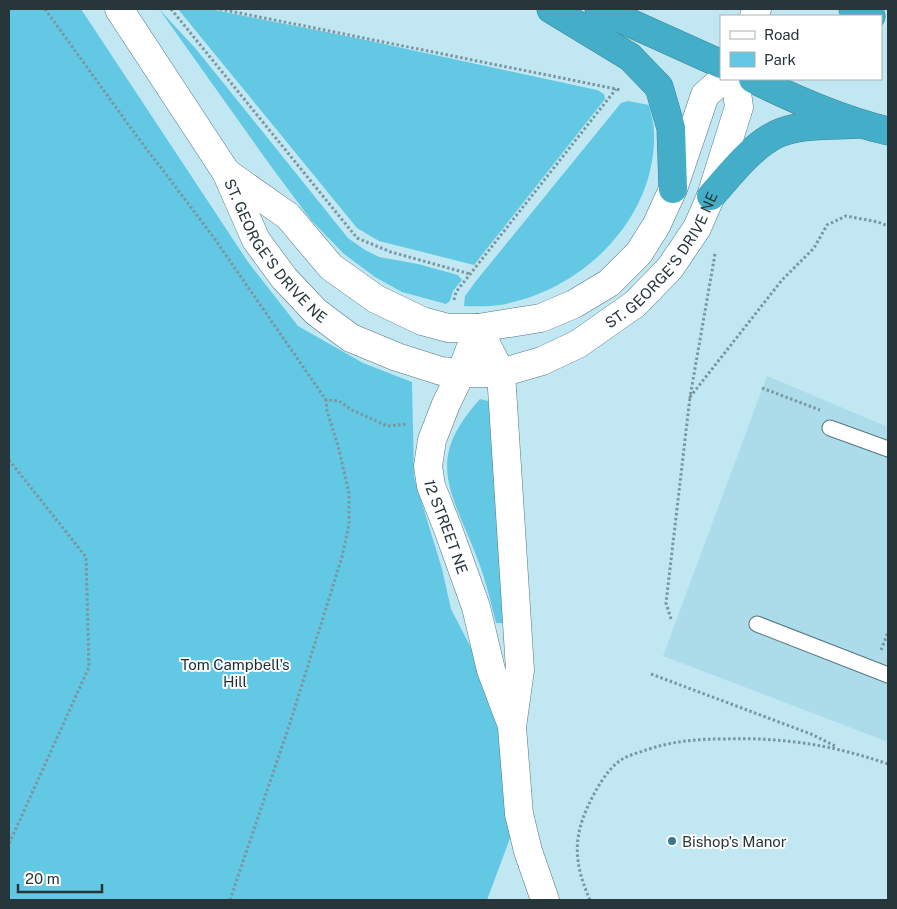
<svg xmlns="http://www.w3.org/2000/svg" width="897" height="909" viewBox="0 0 897 909" font-family="'Public Sans',sans-serif">
  <style>
    .built { fill: #acdce9 }
    .green { fill: #63c8e3 }
    .lines { fill: none; stroke-linecap: round; stroke-linejoin: round }
    .lane-casing { stroke: #537680; stroke-width: 17 }
    .secondary-casing { stroke: #537680; stroke-width: 29 }
    .highway-casing { stroke: #3a8396; stroke-width: 29 }
    .path { stroke: #7a969e; stroke-width: 3; stroke-dasharray: 2.5 2.5; stroke-linecap: butt }
    .lane { stroke: #fff; stroke-width: 15 }
    .secondary { stroke: #fff; stroke-width: 28 }
    .highway { stroke: #44adc8; stroke-width: 28 }
    .poi-dot { fill: #37798b; stroke: #fff; stroke-width: 2 }
    .labels { text-anchor: middle; dominant-baseline: central; stroke-width: 4; stroke-linejoin: round; paint-order: stroke }
    .street-label { font-size: 15px; fill: #26363a; stroke: #fff }
    .park-label { font-size: 15px; fill: #172e35; stroke: #fff }
    .poi-label { font-size: 15px; fill: #26363a; stroke: #fff; text-anchor: start }
  </style>
  <rect width="100%" height="100%" fill="#c1e7f2"/>
  <!-- built -->
  <path class="built" d="M 767,376 L 888,427 L 888,742 L 663,656 Z"/>
  <!-- green -->
  <g class="green">
    <path d="M 9,9 L 81,9 L 248,262 L 298,326 L 363,363 L 412,382 L 414,477 L 442,569 L 451,609 L 512,727 L 519,814 L 487,900 L 9,900 Z"/>
    <path d="M 159,9 L 196,49 L 348,238 L 365,250 L 379,257 L 418,264 L 458,275 L 462,280 L 453,291 L 450,301 L 446,304 L 402,292 L 375,277 L 344,254 L 311,220 L 270,165 Z"/>
    <path d="M 178,9 L 210,9 L 356,38 L 597,90 L 604,94 L 605,99 L 474,265 L 379,241 L 357,228 Z"/>
    <path d="M 628,101 L 649,105 C 651,114 654,123 654,132 C 657,219 581,292 499,305 C 488,307 475,306 464,306 L 465,296 L 476,281 L 621,103 Z"/>
    <path d="M 480,399 L 488,401 L 490,412 L 504,623 L 496,623 C 490,598 484,574 474,550 C 448,486 427,458 480,399 Z"/>
  </g>
  <g class="lines">
    <!-- lane casing -->
    <g class="lane-casing">
      <g id="lane">
        <path d="M 830,428 L 888,449"/>
        <path d="M 757,624 L 888,675"/>
      </g>
    </g>
    <!-- secondary casing -->
    <g class="secondary-casing">
      <g id="secondary">
        <path id="s1" d="M 119,9 L 226,172 L 256,240 L 284,278 L 316,312 L 351,338 L 397,357 L 441,371 L 461,373 L 501,373 L 542,361 L 578,344 L 635,304 L 670,268 L 697,228 L 711,196 L 739,107 L 735,79"/>
        <path d="M 754,16 L 757,9"/>
        <path d="M 227,173 L 288,216 L 331,267 L 376,299 L 422,321 L 448,328 L 478,328 L 541,318 L 574,304 L 609,283 L 639,253 L 656,226 L 673,189 L 705,95 L 723,79"/>
        <path d="M 478,328 L 501,373 L 520,670 L 512,727 L 519,814 L 528,851 L 545,900"/>
        <path id="s2" d="M 478,328 L 461,373 L 446,404 L 432,440 L 428,466 L 431,486 L 448,529 L 476,607 L 491,670 L 511,723"/>
      </g>
    </g>
    <!-- highway casing -->
    <g class="highway-casing">
      <g id="highway">
        <path d="M 551,9 L 630,57 L 659,87 L 671,128 L 673,189"/>
        <path d="M 599,9 L 721,64"/>
        <path d="M 853,9 L 871,16"/>
        <path d="M 753,79 C 796,100 841,120 888,131"/>
        <path d="M 711,196 C 729,176 750,148 775,135 C 797,123 834,126 859,124"/>
      </g>
    </g>
    <!-- path -->
    <g class="path">
      <path d="M 45,9 L 133,131 L 212,235 L 326,400"/>
      <path d="M 171,9 L 357,238 L 391,252 L 470,274"/>
      <path d="M 220,9 L 621,90"/>
      <path d="M 715,254 L 690,397 L 782,280 L 814,248 L 827,225 L 846,216 L 878,222 L 888,226"/>
      <path d="M 454,300 L 456,292 L 616,89"/>
      <path d="M 762,388 L 820,410"/>
      <path d="M 9,460 L 86,557 L 89,667 L 9,844"/>
      <path d="M 671,619 L 666,603 L 690,397"/>
      <path d="M 881,650 L 888,632"/>
      <path d="M 651,674 L 811,734 L 837,747"/>
      <path d="M 9,899 L 9,900"/>
      <path d="M 230,900 L 289,726 L 342,557 L 349,525 L 349,493 L 338,446 L 327,411 L 326,400 L 339,401 L 352,410 L 387,426 L 408,424"/>
      <path d="M 590,900 C 575,866 572,840 588,806 C 595,791 607,769 621,760 C 628,755 638,753 646,750 C 673,741 696,739 724,739 C 782,737 833,745 888,764"/>
    </g>
    <!-- lane -->
    <use href="#lane" class="lane"/>
    <!-- secondary -->
    <use href="#secondary" class="secondary"/>
    <!-- highway -->
    <use href="#highway" class="highway"/>
  </g>
  <!-- markers -->
  <circle class="poi-dot" cx="672" cy="841" r="5"/>
  <g class="labels">
    <!-- street labels -->
    <g class="street-label">
      <text stroke="none"><textPath href="#s1" startOffset="289">ST. GEORGE'S DRIVE NE</textPath></text>
      <text stroke="none"><textPath href="#s1" startOffset="766">ST. GEORGE'S DRIVE NE</textPath></text>
      <text stroke="none"><textPath href="#s2" startOffset="211">12 STREET NE</textPath></text>
    </g>
    <!-- park labels -->
    <g class="park-label">
      <text x="235" y="664">Tom Campbell's<tspan x="235" dy="17">Hill</tspan></text>
    </g>
    <!-- poi labels -->
    <g class="poi-label">
      <text x="682" y="841">Bishop's Manor</text>
    </g>
  </g>
  <!-- border -->
  <rect width="897" height="909" fill="none" stroke="#26363a" stroke-width="20"/>
  <!-- legend -->
  <rect x="720" y="15" width="162" height="65" fill="#ffffff" stroke="#a8afb0"/>
  <rect x="730" y="31" width="25" height="8" fill="#ffffff" stroke="#a8afb0"/>
  <text x="764" y="40" font-size="15" fill="#26363a">Road</text>
  <rect x="730" y="52" width="25" height="15" fill="#63c8e3" stroke="#a8afb0"/>
  <text x="764" y="65" font-size="15" fill="#26363a">Park</text>
  <!-- scale -->
  <path d="M18 884v8h84v-8" fill="none" stroke="#26363a" stroke-width="2.5"/>
  <text x="25" y="884" font-size="15" fill="#26363a" stroke="#ffffff" stroke-width="4" paint-order="stroke">20 m</text>
</svg>
